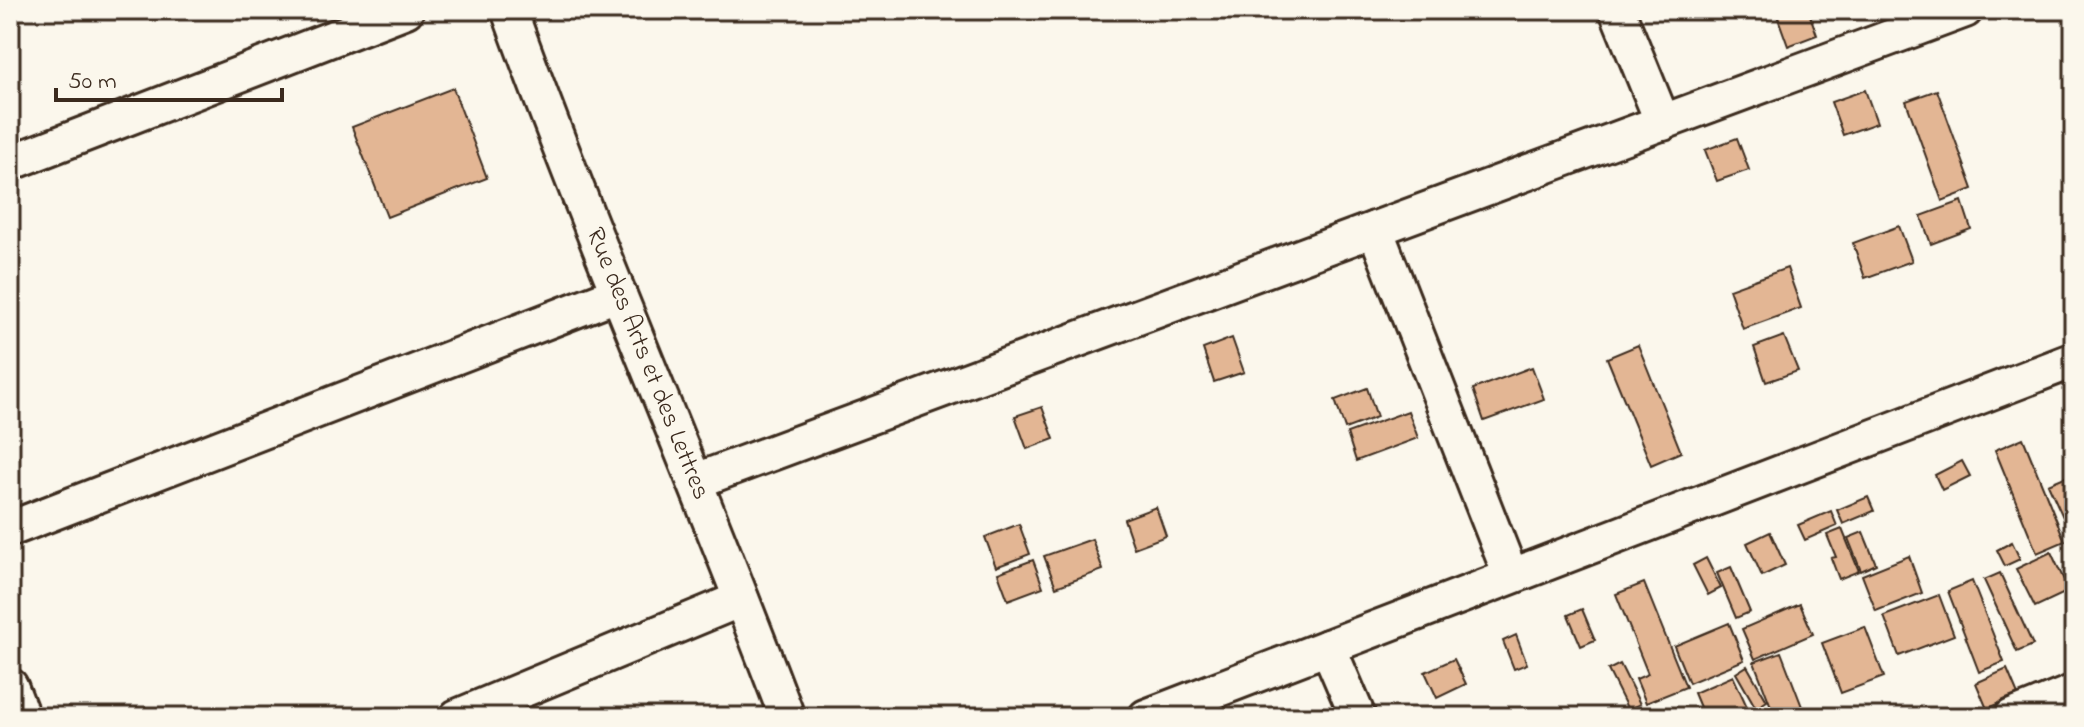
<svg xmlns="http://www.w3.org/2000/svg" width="2084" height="727" viewBox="0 0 2084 727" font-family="'Indie Flower',sans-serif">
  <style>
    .building { fill: #e3b694; stroke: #3b2a1e; stroke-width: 2 }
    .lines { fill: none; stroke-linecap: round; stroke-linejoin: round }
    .minor-casing { stroke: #3b2a1e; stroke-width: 40 }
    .minor { stroke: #fbf7ec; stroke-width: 34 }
    .labels { text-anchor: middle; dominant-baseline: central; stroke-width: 6; stroke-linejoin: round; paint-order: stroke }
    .street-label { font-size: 26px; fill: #3b2a1e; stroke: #fbf7ec }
  </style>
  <rect width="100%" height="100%" fill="#fbf7ec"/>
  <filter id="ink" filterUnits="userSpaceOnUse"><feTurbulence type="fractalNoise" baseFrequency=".0125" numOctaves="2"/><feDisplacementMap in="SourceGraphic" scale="16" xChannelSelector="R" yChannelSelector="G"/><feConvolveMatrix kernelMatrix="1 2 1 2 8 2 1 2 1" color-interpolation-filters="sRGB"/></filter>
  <g filter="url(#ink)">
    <!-- building -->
    <g class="building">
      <path d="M 1775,10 L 1808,10 L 1817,35 L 1788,46 Z"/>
      <path d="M 453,88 L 487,178 L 387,217 L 352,127 Z"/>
      <path d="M 1865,90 L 1877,123 L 1843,135 L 1831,102 Z"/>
      <path d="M 1937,90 L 1973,189 L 1942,201 L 1906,101 Z"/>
      <path d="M 1737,138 L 1749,170 L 1717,181 L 1705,150 Z"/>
      <path d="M 1962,201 L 1971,229 L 1931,244 L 1921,216 Z"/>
      <path d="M 1899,226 L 1912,261 L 1865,278 L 1853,243 Z"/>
      <path d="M 1787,268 L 1801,308 L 1743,329 L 1729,289 Z"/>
      <path d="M 1784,336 L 1798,371 L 1766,382 L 1754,347 Z"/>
      <path d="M 1232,338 L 1244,372 L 1214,382 L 1203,349 Z"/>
      <path d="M 1638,345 L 1681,452 L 1651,465 L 1607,358 Z"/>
      <path d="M 1532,367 L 1544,399 L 1484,421 L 1473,389 Z"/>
      <path d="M 1367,388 L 1377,417 L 1345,429 L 1335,400 Z"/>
      <path d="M 1042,407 L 1054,439 L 1027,449 L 1015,416 Z"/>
      <path d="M 1408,411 L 1418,438 L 1356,461 L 1347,433 Z"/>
      <path d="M 2023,438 L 2065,541 L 2037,553 L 1995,450 Z"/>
      <path d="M 1962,461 L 1970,476 L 1942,490 L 1935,475 Z"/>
      <path d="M 2074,473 L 2074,536 L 2072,537 L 2048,484 Z"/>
      <path d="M 1868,497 L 1874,511 L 1843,524 L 1837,510 Z"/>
      <path d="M 1156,507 L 1166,536 L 1134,548 L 1124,519 Z"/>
      <path d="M 1831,511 L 1837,526 L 1805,540 L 1798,525 Z"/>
      <path d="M 1019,524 L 1030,554 L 996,567 L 985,537 Z"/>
      <path d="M 1842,529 L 1859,571 L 1839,579 L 1831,558 L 1836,557 L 1827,535 Z"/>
      <path d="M 1770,532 L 1785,565 L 1762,576 L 1747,543 Z"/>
      <path d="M 1863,532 L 1876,564 L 1861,571 L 1848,538 Z"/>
      <path d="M 1092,539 L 1103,570 L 1056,587 L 1044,556 Z"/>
      <path d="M 2012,542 L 2020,559 L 2005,566 L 1997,550 Z"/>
      <path d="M 2051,552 L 2069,591 L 2035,607 L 2016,569 Z"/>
      <path d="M 1909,556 L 1922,593 L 1876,611 L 1862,575 Z"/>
      <path d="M 1706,558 L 1721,588 L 1708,595 L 1693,565 Z"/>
      <path d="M 1033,560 L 1043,587 L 1008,600 L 998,573 Z"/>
      <path d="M 1731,567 L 1750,612 L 1736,618 L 1717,573 Z"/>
      <path d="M 2000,573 L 2033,645 L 2017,652 L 1984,580 Z"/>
      <path d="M 1972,581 L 2004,662 L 1979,672 L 1948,591 Z"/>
      <path d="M 1644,583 L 1686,687 L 1646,703 L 1636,679 L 1648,674 L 1616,594 Z"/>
      <path d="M 1939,595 L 1954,635 L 1899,656 L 1884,616 Z"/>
      <path d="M 1800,604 L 1813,634 L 1755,659 L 1742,629 Z"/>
      <path d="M 1582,609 L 1595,640 L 1581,646 L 1568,615 Z"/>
      <path d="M 1729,623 L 1744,660 L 1689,683 L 1674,646 Z"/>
      <path d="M 1865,627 L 1884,677 L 1841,693 L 1822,643 Z"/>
      <path d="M 1516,635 L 1527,664 L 1514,669 L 1503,641 Z"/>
      <path d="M 1781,652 L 1806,717 L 1775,717 L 1754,662 Z"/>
      <path d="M 1454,659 L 1466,684 L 1437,698 L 1425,672 Z"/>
      <path d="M 1620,664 L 1640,704 L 1628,710 L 1608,670 Z"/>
      <path d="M 1747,666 L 1767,701 L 1756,708 L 1736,673 Z"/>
      <path d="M 2007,669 L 2018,695 L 1987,709 L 1976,683 Z"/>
      <path d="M 1733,676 L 1749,711 L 1736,717 L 1704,717 L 1694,693 Z"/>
    </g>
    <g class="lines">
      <!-- minor casing -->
      <g class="minor-casing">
        <g id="minor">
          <path d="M 509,10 C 595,248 698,480 787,717"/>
          <path d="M 1617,10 L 1663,123"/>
          <path d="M 10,163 L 406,10"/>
          <path d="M 1375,229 L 1511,576"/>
          <path d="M 696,481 L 1965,10"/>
          <path d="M 10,529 L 617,294"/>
          <path d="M 1328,647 L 1358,717"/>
          <path d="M 10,686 L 22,717"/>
          <path d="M 457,717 L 741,599"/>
          <path d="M 1146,717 L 2074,360"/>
          <path d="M 2012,717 L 2074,692"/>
        </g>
      </g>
      <!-- minor -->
      <use href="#minor" class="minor"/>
    </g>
  </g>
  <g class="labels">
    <!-- street labels -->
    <g class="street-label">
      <text transform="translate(647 364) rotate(68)">Rue des Arts et des Lettres</text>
    </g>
  </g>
  <!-- margin -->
  <rect width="2084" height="727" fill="none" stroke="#fbf7ec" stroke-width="40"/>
  <rect x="20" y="20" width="2044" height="687" fill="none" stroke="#3b2a1e" stroke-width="3" filter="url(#ink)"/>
  <!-- scale -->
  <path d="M56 88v12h226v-12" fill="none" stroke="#3b2a1e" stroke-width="4"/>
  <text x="68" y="88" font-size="24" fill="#3b2a1e" stroke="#fbf7ec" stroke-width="6" paint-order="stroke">50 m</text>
</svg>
